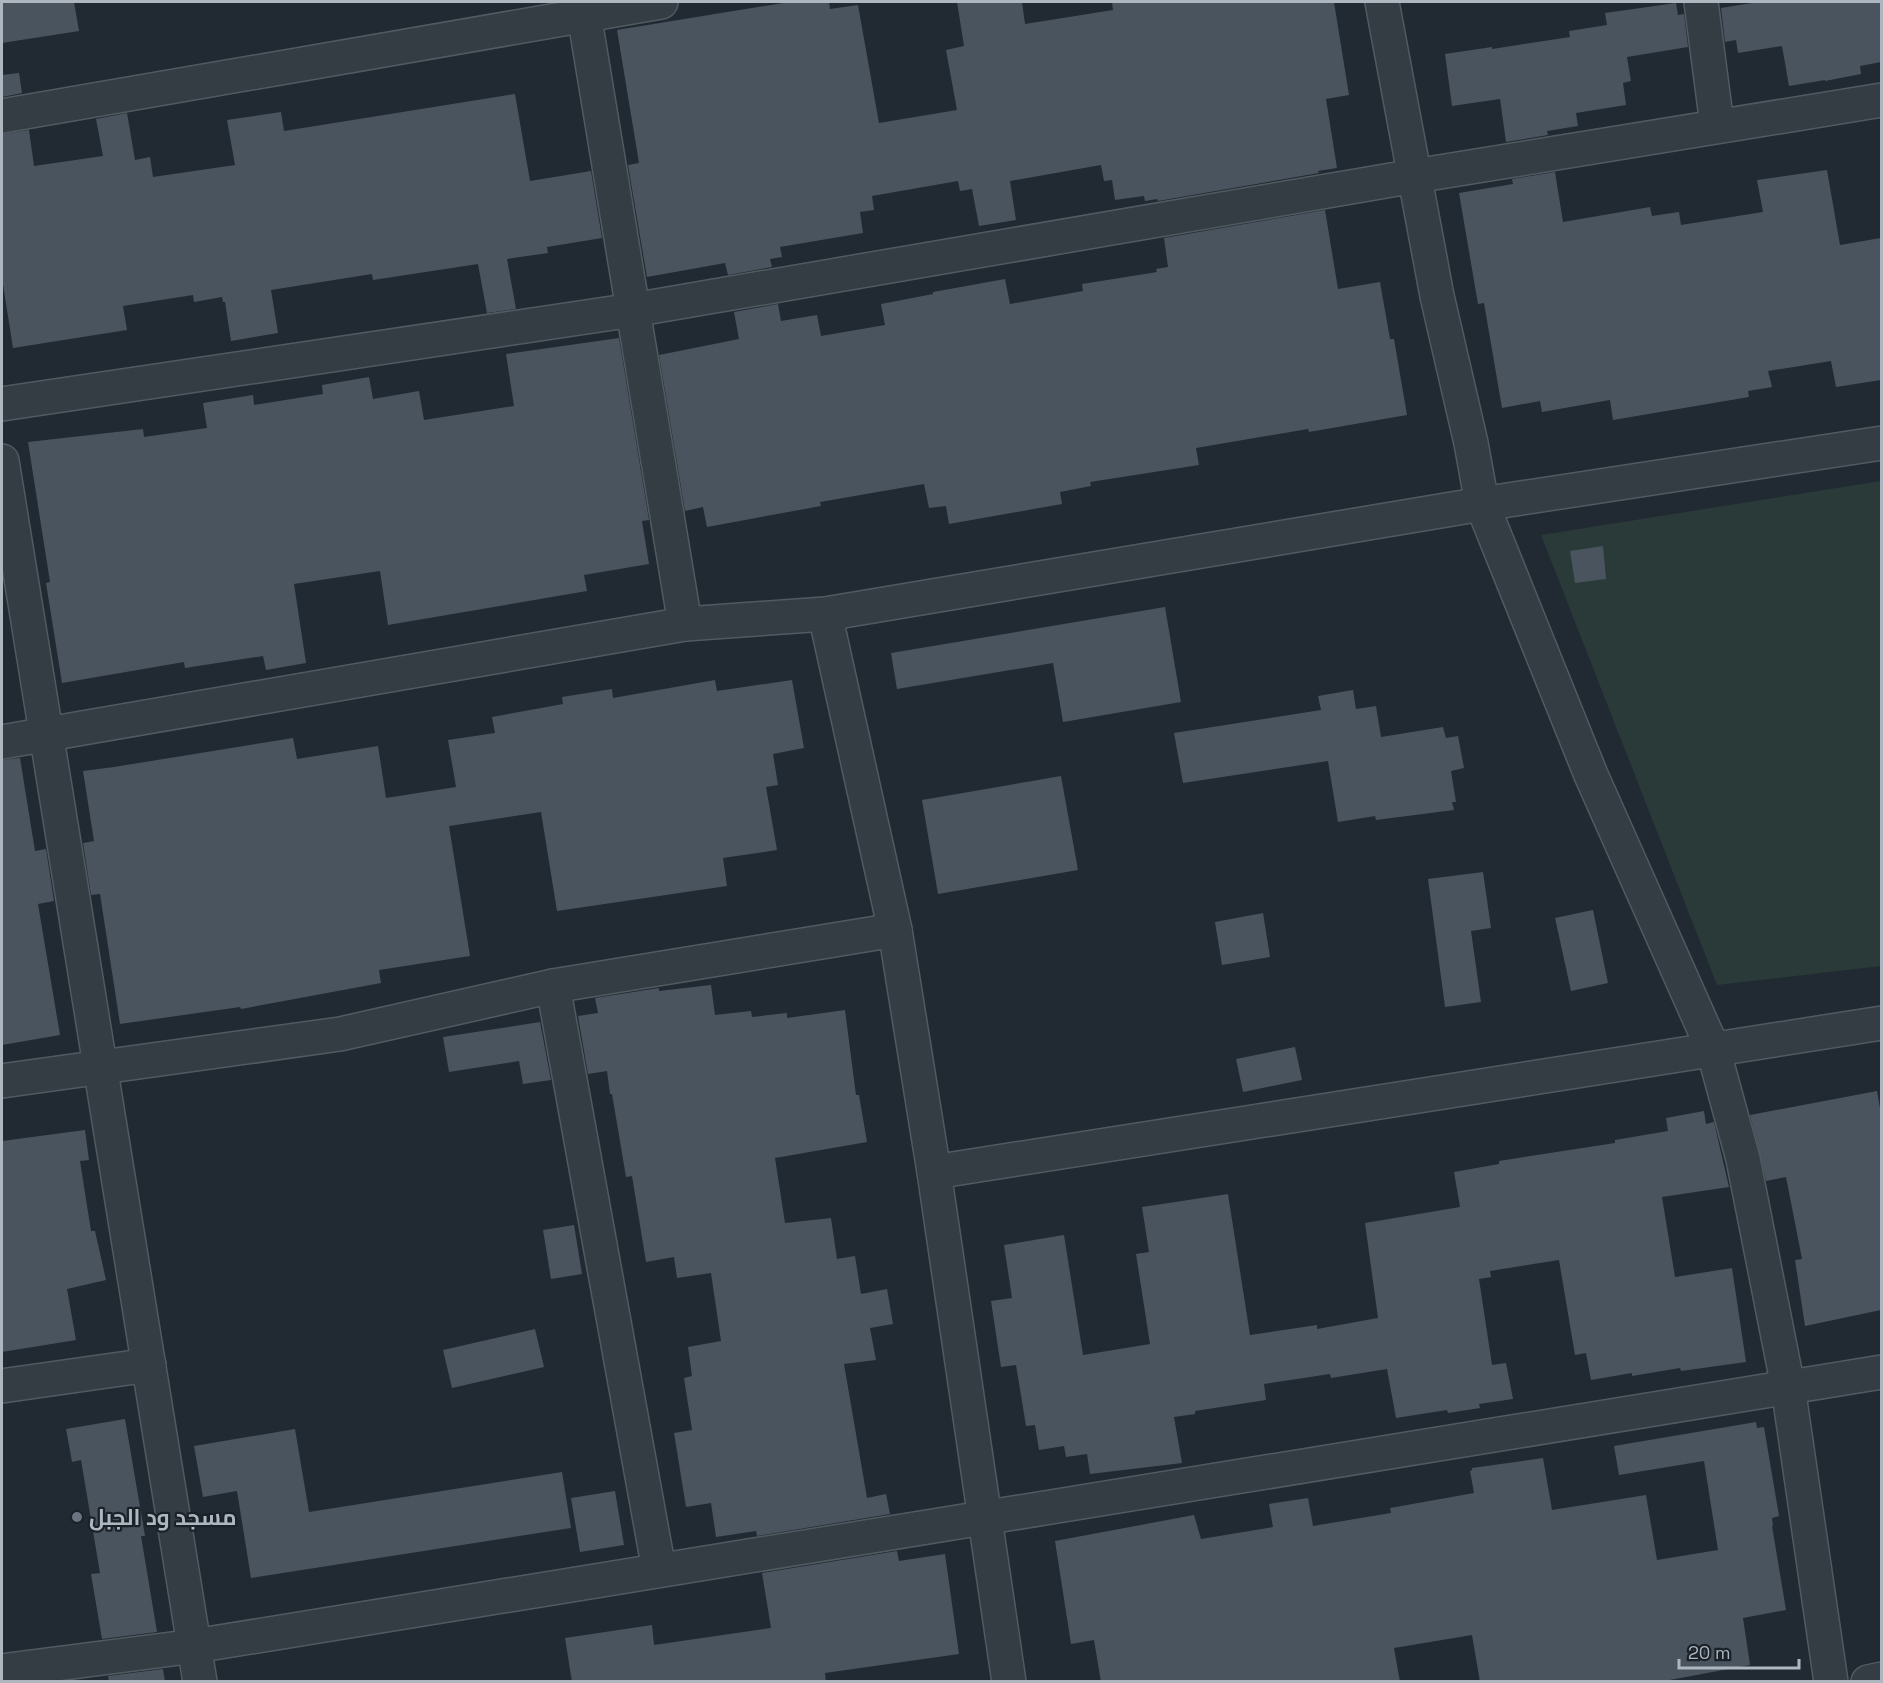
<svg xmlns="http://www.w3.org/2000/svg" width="1883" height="1683" viewBox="0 0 1883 1683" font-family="'Space Grotesk',Cairo,sans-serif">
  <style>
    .green { fill: #293a39 }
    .building { fill: #4a545e }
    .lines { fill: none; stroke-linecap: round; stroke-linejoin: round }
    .minor-casing { stroke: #525a61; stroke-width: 36 }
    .minor { stroke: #343c44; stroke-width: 33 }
    .worship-dot { fill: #6b7280; stroke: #1a2128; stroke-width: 2 }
    .labels { text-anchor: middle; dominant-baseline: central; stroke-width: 4.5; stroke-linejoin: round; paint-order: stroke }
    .poi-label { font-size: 22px; font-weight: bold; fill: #aeb7c0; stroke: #1a2128; text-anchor: start }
  </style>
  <rect width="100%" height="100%" fill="#212a33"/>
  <!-- green -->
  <path class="green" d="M 1881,481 L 1881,966 L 1717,985 L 1541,535 Z"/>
  <!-- building -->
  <g class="building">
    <path d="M 2,2 L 74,2 L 79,31 L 2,43 Z"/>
    <path d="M 789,2 L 829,2 L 830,9 L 858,5 L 879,123 L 957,110 L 946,50 L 964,46 L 957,2 L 1022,2 L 1025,24 L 1113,10 L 1112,2 L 1334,2 L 1349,95 L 1326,99 L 1337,168 L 1318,171 L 1319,173 L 1158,201 L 1157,199 L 1145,201 L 1144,196 L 1115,200 L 1112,180 L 1104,181 L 1101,165 L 1010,181 L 1016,220 L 979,226 L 972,189 L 960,191 L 958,181 L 872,196 L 874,210 L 860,212 L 863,233 L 780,247 L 782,257 L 770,259 L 772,267 L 728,275 L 725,263 L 647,277 L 628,165 L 639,163 L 617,30 Z"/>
    <path d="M 1758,2 L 1881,2 L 1881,62 L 1860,66 L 1861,74 L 1825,81 L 1825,80 L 1789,86 L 1782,46 L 1738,53 L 1736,40 L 1725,42 L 1721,8 Z"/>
    <path d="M 1676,3 L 1678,15 L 1684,14 L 1688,47 L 1627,57 L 1631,81 L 1623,83 L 1626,105 L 1576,113 L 1578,126 L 1547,131 L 1548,135 L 1506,142 L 1500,99 L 1452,106 L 1445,54 L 1492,47 L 1492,49 L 1570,37 L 1569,31 L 1607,25 L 1605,13 Z"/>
    <path d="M 19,73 L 22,93 L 2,97 L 2,75 Z"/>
    <path d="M 515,94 L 530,181 L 591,171 L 602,238 L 547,247 L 548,253 L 507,259 L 516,309 L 487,313 L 478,264 L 373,280 L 372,274 L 271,290 L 278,333 L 231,341 L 225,302 L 223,302 L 222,297 L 194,302 L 193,295 L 123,306 L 127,330 L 13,348 L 2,278 L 2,134 L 29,130 L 34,166 L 103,156 L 96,119 L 127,113 L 135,160 L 150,157 L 153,177 L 235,165 L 227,120 L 281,112 L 284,131 Z"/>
    <path d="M 1827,170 L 1840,245 L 1881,238 L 1881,380 L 1836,387 L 1831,361 L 1768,371 L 1772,387 L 1748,391 L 1749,397 L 1613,420 L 1610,400 L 1542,412 L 1540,401 L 1502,408 L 1484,303 L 1478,304 L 1459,193 L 1513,184 L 1512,179 L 1555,172 L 1563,222 L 1650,207 L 1652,216 L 1679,212 L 1681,225 L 1763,212 L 1757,180 Z"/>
    <path d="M 1325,210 L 1338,289 L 1380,282 L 1390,339 L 1394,339 L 1407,415 L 1309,432 L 1308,429 L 1196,448 L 1199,465 L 1090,482 L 1091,486 L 1060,492 L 1062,504 L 949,524 L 946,506 L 929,508 L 924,484 L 820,502 L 821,506 L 707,527 L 703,507 L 685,511 L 659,355 L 739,339 L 734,312 L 778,304 L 781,321 L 817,315 L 821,336 L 885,325 L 881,304 L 933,294 L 933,292 L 1005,279 L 1010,304 L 1083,291 L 1082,284 L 1157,272 L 1156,269 L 1168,267 L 1164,238 Z"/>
    <path d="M 619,338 L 649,520 L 642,521 L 649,564 L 584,575 L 587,591 L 388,625 L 380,571 L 294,584 L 306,663 L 266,670 L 263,656 L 185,668 L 184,662 L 62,683 L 46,583 L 50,582 L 28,442 L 143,429 L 144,437 L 207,428 L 203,403 L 253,395 L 254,405 L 323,394 L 322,385 L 369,377 L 373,399 L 419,391 L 424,420 L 514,406 L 506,354 Z"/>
    <path d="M 1603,546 L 1606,579 L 1575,583 L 1570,551 Z"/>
    <path d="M 1165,607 L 1181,702 L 1063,722 L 1053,663 L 897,689 L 891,653 Z"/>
    <path d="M 715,680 L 717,691 L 792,680 L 804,748 L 773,754 L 778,785 L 766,787 L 777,850 L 723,858 L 727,886 L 557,911 L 541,812 L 449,826 L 470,956 L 379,970 L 381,983 L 241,1009 L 240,1007 L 120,1024 L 100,894 L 91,895 L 83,843 L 94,841 L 83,771 L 114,767 L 293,738 L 297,759 L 378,746 L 386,798 L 456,787 L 448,740 L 495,733 L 492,717 L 563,704 L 562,697 L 612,689 L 613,698 Z"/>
    <path d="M 1353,690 L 1356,709 L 1376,706 L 1381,737 L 1443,727 L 1446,738 L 1458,736 L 1464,768 L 1451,771 L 1456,802 L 1452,802 L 1454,810 L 1376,820 L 1375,816 L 1338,822 L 1328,761 L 1183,783 L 1174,733 L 1321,710 L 1318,696 Z"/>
    <path d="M 20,758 L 35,851 L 46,849 L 54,901 L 38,904 L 60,1035 L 2,1045 L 2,760 Z"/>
    <path d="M 1061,776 L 1078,870 L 938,894 L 922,800 Z"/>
    <path d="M 1483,872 L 1491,928 L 1471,931 L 1481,1002 L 1445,1007 L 1428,879 Z"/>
    <path d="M 1593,910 L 1608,983 L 1571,991 L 1555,918 Z"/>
    <path d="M 1263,913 L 1270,957 L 1222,965 L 1215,922 Z"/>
    <path d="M 711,985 L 715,1015 L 751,1011 L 752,1017 L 787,1013 L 787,1018 L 845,1010 L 856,1095 L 859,1095 L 867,1142 L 775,1158 L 785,1223 L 831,1218 L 837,1259 L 855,1256 L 861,1294 L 887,1289 L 893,1324 L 870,1328 L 876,1360 L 844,1364 L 867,1498 L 886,1494 L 890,1514 L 757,1536 L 756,1531 L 716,1537 L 711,1503 L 686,1507 L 674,1433 L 692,1430 L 684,1378 L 692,1376 L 688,1347 L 721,1341 L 711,1273 L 677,1278 L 674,1257 L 646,1262 L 632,1176 L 626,1177 L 612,1094 L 610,1094 L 607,1071 L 588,1074 L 578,1016 L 598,1013 L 595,998 L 659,988 L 659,991 Z"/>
    <path d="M 540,1022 L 551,1080 L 523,1084 L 519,1061 L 449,1072 L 443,1037 Z"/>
    <path d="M 1295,1047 L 1302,1080 L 1243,1092 L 1236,1059 Z"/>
    <path d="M 1877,1091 L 1881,1114 L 1881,1310 L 1805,1326 L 1795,1260 L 1802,1259 L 1786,1177 L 1766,1181 L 1750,1115 Z"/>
    <path d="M 1704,1111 L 1706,1124 L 1714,1122 L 1729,1187 L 1662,1197 L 1675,1277 L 1732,1268 L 1746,1362 L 1681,1371 L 1680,1368 L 1632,1376 L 1632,1373 L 1591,1380 L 1586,1353 L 1575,1355 L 1559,1260 L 1490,1271 L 1491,1277 L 1479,1279 L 1492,1365 L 1506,1363 L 1513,1399 L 1479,1404 L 1480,1408 L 1448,1413 L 1447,1410 L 1396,1418 L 1387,1369 L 1331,1378 L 1330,1374 L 1264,1384 L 1266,1400 L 1195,1411 L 1195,1414 L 1174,1417 L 1182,1463 L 1090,1474 L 1087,1454 L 1066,1457 L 1064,1446 L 1039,1450 L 1035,1425 L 1026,1426 L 1016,1365 L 1001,1367 L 991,1301 L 1012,1298 L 1004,1245 L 1064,1235 L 1083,1355 L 1150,1344 L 1136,1254 L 1149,1252 L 1142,1207 L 1228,1194 L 1250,1335 L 1317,1325 L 1317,1329 L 1378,1318 L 1365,1223 L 1460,1207 L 1454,1172 L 1499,1164 L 1499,1161 L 1615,1143 L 1615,1140 L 1668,1131 L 1666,1118 Z"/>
    <path d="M 85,1130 L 89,1160 L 80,1161 L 91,1231 L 95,1231 L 106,1280 L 67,1289 L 76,1340 L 2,1352 L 2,1141 Z"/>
    <path d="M 574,1225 L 582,1274 L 551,1279 L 543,1230 Z"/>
    <path d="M 535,1329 L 544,1367 L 452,1388 L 443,1350 Z"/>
    <path d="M 125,1419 L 145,1536 L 141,1536 L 157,1632 L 102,1639 L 91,1574 L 100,1573 L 81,1460 L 72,1462 L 66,1429 Z"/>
    <path d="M 1756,1422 L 1757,1428 L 1764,1427 L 1779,1516 L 1772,1518 L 1773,1526 L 1772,1526 L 1786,1610 L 1743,1618 L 1750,1665 L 1659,1682 L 1480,1682 L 1472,1635 L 1394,1648 L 1400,1682 L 1101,1682 L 1094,1640 L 1071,1644 L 1055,1541 L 1194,1515 L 1201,1539 L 1273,1527 L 1269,1504 L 1308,1498 L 1313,1526 L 1391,1513 L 1390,1508 L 1474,1493 L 1470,1471 L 1472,1470 L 1472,1468 L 1543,1458 L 1552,1510 L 1646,1495 L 1657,1560 L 1718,1550 L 1704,1461 L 1619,1475 L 1614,1446 Z"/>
    <path d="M 295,1429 L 309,1512 L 562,1472 L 571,1528 L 251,1578 L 237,1491 L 203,1497 L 194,1446 Z"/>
    <path d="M 615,1491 L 624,1545 L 580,1552 L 571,1498 Z"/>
    <path d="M 897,1551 L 899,1561 L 945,1554 L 959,1654 L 825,1673 L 826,1682 L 572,1682 L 565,1638 L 652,1625 L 654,1645 L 771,1628 L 762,1573 Z"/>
    <path d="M 163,1669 L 165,1682 L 109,1682 L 108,1676 Z"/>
  </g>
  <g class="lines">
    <!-- minor casing -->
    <g class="minor-casing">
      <g id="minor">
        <path d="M 582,2 L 685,624"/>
        <path d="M 1382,2 L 1437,296 L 1471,443 L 1482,504 L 1591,775 L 1713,1049 L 1743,1159 L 1788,1387 L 1831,1682"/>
        <path d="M 1701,2 L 1717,125"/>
        <path d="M 2,116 L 661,2"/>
        <path d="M 2,404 L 633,310 L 1415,176 L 1882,100"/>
        <path d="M 2,461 L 200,1682"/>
        <path d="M 825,614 L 895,930 L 934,1172 L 1009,1682"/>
        <path d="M 2,742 L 685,624 L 825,614 L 1482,504 L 1882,443"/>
        <path d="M 553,986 L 659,1570"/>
        <path d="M 2,1081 L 340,1034 L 553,986 L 895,930"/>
        <path d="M 934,1172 L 1882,1023"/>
        <path d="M 2,1386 L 149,1365"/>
        <path d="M 2,1671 L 195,1646 L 1882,1372"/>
        <path d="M 1868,1682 L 1882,1679"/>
      </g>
    </g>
    <!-- minor -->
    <use href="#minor" class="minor"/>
  </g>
  <!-- markers -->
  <circle class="worship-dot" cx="77" cy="1517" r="6"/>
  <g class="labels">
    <!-- poi labels -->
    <g class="poi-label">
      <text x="89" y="1517">مسجد ود الجبل</text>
    </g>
  </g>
  <!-- border -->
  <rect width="1883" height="1683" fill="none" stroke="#aeb7c0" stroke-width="6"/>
  <!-- scale -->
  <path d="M1679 1659v9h120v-9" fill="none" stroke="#aeb7c0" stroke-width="3"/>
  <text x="1688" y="1659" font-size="18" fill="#aeb7c0" stroke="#1a2128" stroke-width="4.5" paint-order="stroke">20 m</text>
</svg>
